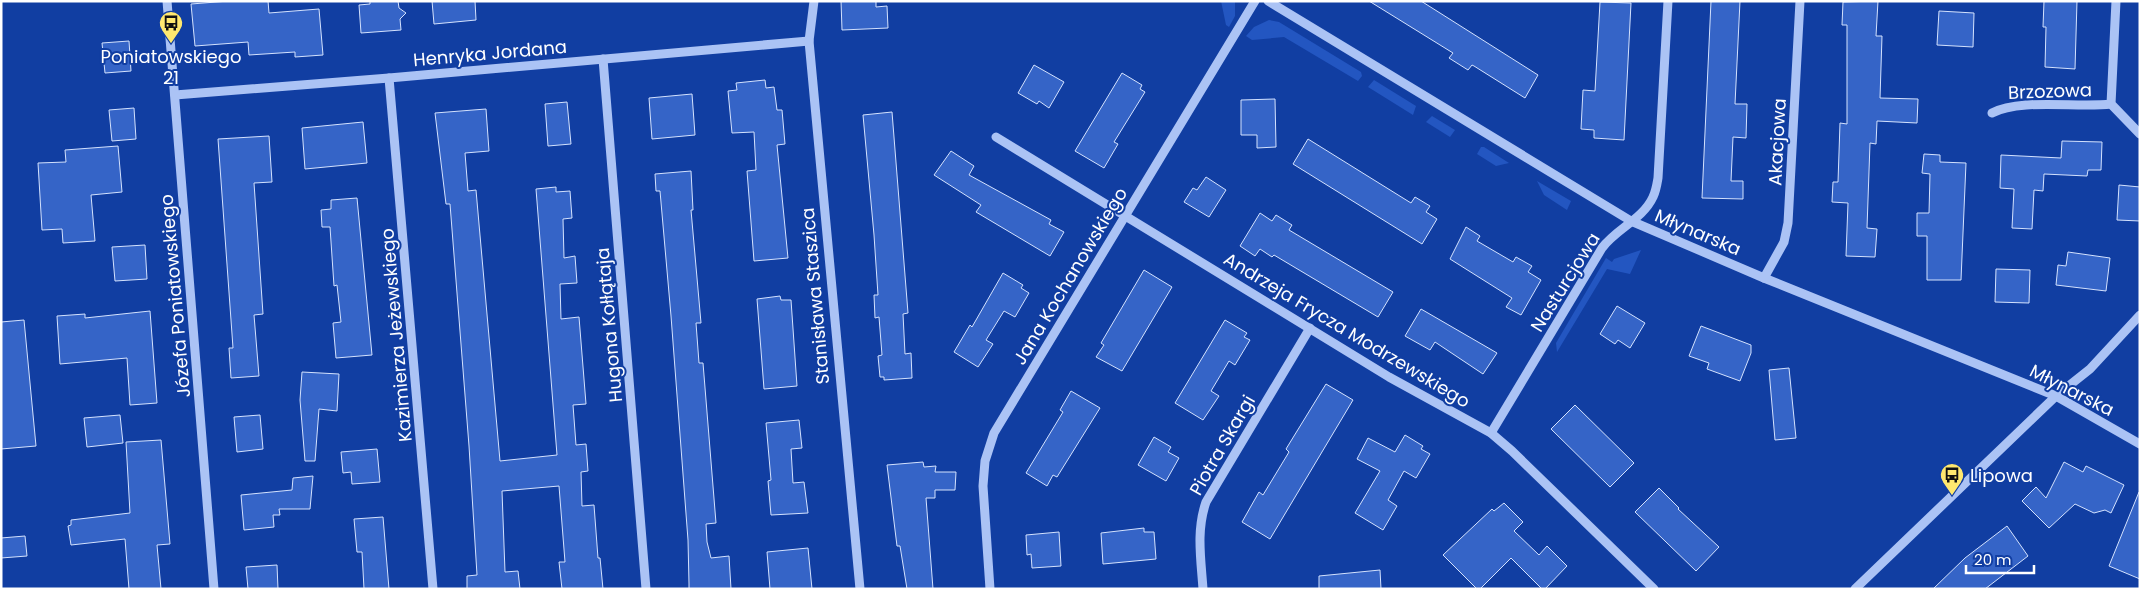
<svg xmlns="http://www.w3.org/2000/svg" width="2141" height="590" viewBox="0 0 2141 590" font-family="Poppins,sans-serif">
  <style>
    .green { fill: #2356c1 }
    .building { fill: #3564c7; stroke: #d4e2fe }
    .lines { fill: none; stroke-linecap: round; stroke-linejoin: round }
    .minor { stroke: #abc3f5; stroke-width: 9 }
    .labels { text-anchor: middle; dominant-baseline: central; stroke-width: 4; stroke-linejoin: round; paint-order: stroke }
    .street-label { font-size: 18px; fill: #fff; stroke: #113ea2 }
    .poi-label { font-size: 18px; fill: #fff; stroke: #113ea2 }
  </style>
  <rect width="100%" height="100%" fill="#113ea2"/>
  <!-- green -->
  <g class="green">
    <path d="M 1221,1 L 1235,1 L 1235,16 L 1229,27 L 1226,25 Z"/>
    <path d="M 1269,20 L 1279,22 L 1361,72 L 1362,76 L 1358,81 L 1284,37 L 1252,40 L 1246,36 L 1254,27 Z"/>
    <path d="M 1374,80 L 1416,106 L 1413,115 L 1368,87 Z"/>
    <path d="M 1432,116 L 1455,130 L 1450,137 L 1426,122 Z"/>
    <path d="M 1481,147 L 1484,147 L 1509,163 L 1496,166 L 1477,154 Z"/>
    <path d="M 1537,181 L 1571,201 L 1567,210 L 1544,195 Z"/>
    <path d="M 1641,250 L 1630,274 L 1607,269 L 1557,352 L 1556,343 L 1606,258 L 1612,262 L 1614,259 Z"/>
  </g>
  <!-- building -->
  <g class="building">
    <path d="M 229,1 L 268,1 L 269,13 L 319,9 L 323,55 L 295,57 L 295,52 L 249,55 L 248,42 L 195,46 L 191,4 Z"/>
    <path d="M 370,1 L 398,1 L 399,8 L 406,13 L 400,19 L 401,30 L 361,33 L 359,5 L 370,4 Z"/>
    <path d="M 432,1 L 475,1 L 476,20 L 434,24 Z"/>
    <path d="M 841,1 L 876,1 L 876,7 L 887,6 L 888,28 L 842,30 Z"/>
    <path d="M 1369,1 L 1421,1 L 1538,75 L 1525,98 L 1474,66 L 1472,65 L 1468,70 L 1449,58 L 1453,53 Z"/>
    <path d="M 1711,1 L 1740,1 L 1735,104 L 1747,104 L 1746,138 L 1733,137 L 1731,181 L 1743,181 L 1743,199 L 1702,198 Z"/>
    <path d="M 1878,1 L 1876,36 L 1882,36 L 1880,98 L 1918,99 L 1917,123 L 1877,121 L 1876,144 L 1870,143 L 1867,228 L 1877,229 L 1875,257 L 1846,256 L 1848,203 L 1832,202 L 1833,182 L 1838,182 L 1840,123 L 1847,124 L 1847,25 L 1842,25 L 1843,2 Z"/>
    <path d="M 2044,1 L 2077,1 L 2075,69 L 2045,67 L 2046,27 L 2043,27 Z"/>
    <path d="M 1600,2 L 1631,3 L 1624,140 L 1594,138 L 1594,130 L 1581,129 L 1583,90 L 1595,91 Z"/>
    <path d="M 1939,11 L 1974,13 L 1973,47 L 1937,45 Z"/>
    <path d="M 129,41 L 131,71 L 105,73 L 102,43 Z"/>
    <path d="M 1034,65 L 1064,82 L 1049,108 L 1039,101 L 1037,104 L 1018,93 Z"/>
    <path d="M 1122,73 L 1142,85 L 1140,89 L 1145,92 L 1114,142 L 1118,144 L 1104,168 L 1075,151 Z"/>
    <path d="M 765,80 L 766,88 L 774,87 L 777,110 L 782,110 L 785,144 L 777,145 L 788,258 L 754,261 L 747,171 L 756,170 L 754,132 L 732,133 L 728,91 L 737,90 L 736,83 Z"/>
    <path d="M 692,94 L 695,135 L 652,139 L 649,98 Z"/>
    <path d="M 1275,99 L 1276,147 L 1257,148 L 1257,135 L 1241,135 L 1241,100 Z"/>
    <path d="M 567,102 L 571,144 L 548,146 L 545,104 Z"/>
    <path d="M 134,108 L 136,139 L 112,141 L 109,110 Z"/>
    <path d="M 486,109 L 489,151 L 465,153 L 468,191 L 476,190 L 500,461 L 557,455 L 536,189 L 556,187 L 556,192 L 570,191 L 572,218 L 563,219 L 564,258 L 575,256 L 577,283 L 560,284 L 561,319 L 579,317 L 586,404 L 573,405 L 576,445 L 586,444 L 588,471 L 581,472 L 582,506 L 594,505 L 598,558 L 600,558 L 603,589 L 562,589 L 559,562 L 565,562 L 559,486 L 502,491 L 505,572 L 518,571 L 520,589 L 467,589 L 467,576 L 477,575 L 469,446 L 450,204 L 446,204 L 435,113 Z"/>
    <path d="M 892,112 L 908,313 L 903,314 L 905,354 L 911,353 L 912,378 L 884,380 L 884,377 L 880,377 L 878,356 L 882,355 L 879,317 L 875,318 L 874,295 L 878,295 L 874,235 L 863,115 Z"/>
    <path d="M 363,122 L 367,163 L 305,169 L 302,128 Z"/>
    <path d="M 269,136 L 272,182 L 254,183 L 263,314 L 254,315 L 259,376 L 231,378 L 229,348 L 233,348 L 218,139 Z"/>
    <path d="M 1308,139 L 1411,203 L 1415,197 L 1430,206 L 1426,212 L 1437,219 L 1422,244 L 1293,164 Z"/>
    <path d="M 2062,141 L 2102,142 L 2101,170 L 2088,170 L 2087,176 L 2044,174 L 2043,191 L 2034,190 L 2032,229 L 2012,228 L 2014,189 L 2000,188 L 2001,155 L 2061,158 Z"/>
    <path d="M 118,146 L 122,192 L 91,195 L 95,241 L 63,243 L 62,229 L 42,230 L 38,163 L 66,162 L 65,150 Z"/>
    <path d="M 951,151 L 974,166 L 969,175 L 1051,220 L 1049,224 L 1064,232 L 1050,256 L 976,212 L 981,205 L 934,175 Z"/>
    <path d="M 1924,154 L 1940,155 L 1940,162 L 1966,163 L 1961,280 L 1927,280 L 1927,236 L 1917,236 L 1917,213 L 1929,213 L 1930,174 L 1922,173 Z"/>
    <path d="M 691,171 L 693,210 L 691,210 L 701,323 L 696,323 L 699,363 L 703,363 L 716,523 L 706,524 L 707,542 L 711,558 L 729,556 L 731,589 L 689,589 L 689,584 L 688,540 L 671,316 L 660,191 L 656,191 L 655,174 Z"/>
    <path d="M 1206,177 L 1226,190 L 1209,217 L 1184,202 L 1193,188 L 1197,190 Z"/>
    <path d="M 2119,185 L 2140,187 L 2140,221 L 2117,220 Z"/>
    <path d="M 357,198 L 372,355 L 336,358 L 333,323 L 341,322 L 337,285 L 334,286 L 330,227 L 322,227 L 321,210 L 331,209 L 331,200 Z"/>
    <path d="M 1260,213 L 1272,221 L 1276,215 L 1292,225 L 1289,230 L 1393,292 L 1378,317 L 1274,255 L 1272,257 L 1260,249 L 1255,256 L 1240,246 Z"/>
    <path d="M 1466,227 L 1480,236 L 1477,241 L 1513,262 L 1516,257 L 1532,266 L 1528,272 L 1541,280 L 1521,315 L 1506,307 L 1512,298 L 1450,259 Z"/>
    <path d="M 145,245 L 147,279 L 115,281 L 112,247 Z"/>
    <path d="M 2068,252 L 2110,258 L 2106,291 L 2056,285 L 2058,265 L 2066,266 Z"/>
    <path d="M 1996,269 L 2030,270 L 2029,303 L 1995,302 Z"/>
    <path d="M 1144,270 L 1172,287 L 1122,371 L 1096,357 L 1104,345 L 1101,343 Z"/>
    <path d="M 1003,273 L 1023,285 L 1021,288 L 1029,293 L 1015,317 L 1004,311 L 986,340 L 993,344 L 978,367 L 954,352 L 970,325 L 972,327 Z"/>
    <path d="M 780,296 L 781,300 L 791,300 L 797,386 L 764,389 L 757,299 Z"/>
    <path d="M 1617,306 L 1645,323 L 1630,348 L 1618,340 L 1615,344 L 1600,334 Z"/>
    <path d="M 1421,309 L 1497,353 L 1483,374 L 1435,342 L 1430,350 L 1405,336 Z"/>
    <path d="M 150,311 L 157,403 L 130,405 L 127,358 L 60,364 L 57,316 L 85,314 L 85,318 Z"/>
    <path d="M 24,320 L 36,446 L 1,449 L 1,322 Z"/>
    <path d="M 1225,320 L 1247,333 L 1244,337 L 1250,340 L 1235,365 L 1229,361 L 1211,391 L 1219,396 L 1203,420 L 1175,403 Z"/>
    <path d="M 1701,326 L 1751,345 L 1751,353 L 1740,381 L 1707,369 L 1709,363 L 1689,356 Z"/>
    <path d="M 1789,368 L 1796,438 L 1775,440 L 1769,370 Z"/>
    <path d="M 302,372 L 339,374 L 337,411 L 319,409 L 315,461 L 305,461 L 300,400 Z"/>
    <path d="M 1326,384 L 1353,400 L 1270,539 L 1242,522 L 1259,492 L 1263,495 L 1289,452 L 1286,449 Z"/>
    <path d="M 1071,391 L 1100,408 L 1057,477 L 1053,475 L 1047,486 L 1026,473 L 1063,412 L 1060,410 Z"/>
    <path d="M 1575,405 L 1634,463 L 1610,487 L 1551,429 Z"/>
    <path d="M 120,415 L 123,443 L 87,447 L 84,418 Z"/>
    <path d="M 260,415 L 263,449 L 237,452 L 234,417 Z"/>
    <path d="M 799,420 L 802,448 L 791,449 L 793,483 L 804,482 L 808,513 L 771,515 L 768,481 L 771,480 L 766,423 Z"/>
    <path d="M 1405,435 L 1423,446 L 1421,449 L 1430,454 L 1416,478 L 1404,471 L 1388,500 L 1397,506 L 1383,530 L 1355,513 L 1380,471 L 1357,459 L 1368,438 L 1395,452 Z"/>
    <path d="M 1154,437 L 1171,447 L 1168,452 L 1179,458 L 1166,481 L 1138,465 Z"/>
    <path d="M 161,440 L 170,544 L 157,545 L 161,589 L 129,589 L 125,539 L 71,545 L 68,526 L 71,525 L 71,520 L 130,513 L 126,442 Z"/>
    <path d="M 377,449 L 380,482 L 352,484 L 351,472 L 343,473 L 341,452 Z"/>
    <path d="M 923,462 L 924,467 L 936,466 L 935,472 L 956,472 L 955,490 L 935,490 L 935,498 L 926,498 L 933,589 L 907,589 L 900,546 L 897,546 L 887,465 Z"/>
    <path d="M 2064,462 L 2083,472 L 2086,466 L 2124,485 L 2111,513 L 2105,510 L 2094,513 L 2075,504 L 2049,528 L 2022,501 L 2036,487 L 2046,498 Z"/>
    <path d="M 313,476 L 310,509 L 279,509 L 280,515 L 273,515 L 274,527 L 244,530 L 241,495 L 292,490 L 293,478 Z"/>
    <path d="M 1659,488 L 1679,508 L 1678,509 L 1719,547 L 1696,571 L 1635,512 Z"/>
    <path d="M 2139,492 L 2140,492 L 2140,579 L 2109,566 Z"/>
    <path d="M 1504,503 L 1523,522 L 1514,531 L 1539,555 L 1547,546 L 1567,566 L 1545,589 L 1542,589 L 1511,558 L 1480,589 L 1477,589 L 1443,555 L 1492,509 L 1494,511 Z"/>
    <path d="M 383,517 L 389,589 L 364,589 L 362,552 L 357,552 L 354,519 Z"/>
    <path d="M 2007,526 L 2028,556 L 1985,589 L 1933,589 L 1965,558 Z"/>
    <path d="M 1144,528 L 1144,532 L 1154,532 L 1156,559 L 1103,564 L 1101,533 Z"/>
    <path d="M 1059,532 L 1061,566 L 1032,568 L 1031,554 L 1027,555 L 1026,535 Z"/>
    <path d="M 25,536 L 27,556 L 1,558 L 1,538 Z"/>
    <path d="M 808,548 L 812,589 L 770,589 L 767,552 Z"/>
    <path d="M 277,565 L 278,589 L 248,589 L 246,567 Z"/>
    <path d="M 1380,570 L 1381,589 L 1319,589 L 1319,576 Z"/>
  </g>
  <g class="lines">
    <!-- minor -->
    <g class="minor">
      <path d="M 167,1 L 214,589"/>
      <path d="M 814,1 L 809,41 L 860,589"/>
      <path d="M 1268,1 L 1631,221 L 1764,278 L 2056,396 L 2140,444"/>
      <path d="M 2116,1 L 2111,104 L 2140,134"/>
      <path d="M 603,59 L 646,589"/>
      <path d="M 389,78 L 433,589"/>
      <path d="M 175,95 L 389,78 L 809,41"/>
      <path d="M 1992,113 C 2020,98 2077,108 2111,104"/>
      <path d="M 996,137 L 1389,377 L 1491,433 L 1512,451 L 1654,589"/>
      <path d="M 1764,278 L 1784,242 L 1788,223 L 1800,1"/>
      <path d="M 1491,433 L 1602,248 C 1616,229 1643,219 1653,197 C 1656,191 1657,184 1658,178 L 1668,1"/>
      <path d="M 990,589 L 983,486 L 985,461 L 994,433 L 1255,1"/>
      <path d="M 1203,589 C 1201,559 1196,531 1206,502 L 1310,328"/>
      <path d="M 1855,589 L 2056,396 L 2090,369 L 2140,315"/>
    </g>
  </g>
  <!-- icons -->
  <defs>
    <g id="bus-pin" transform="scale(1.25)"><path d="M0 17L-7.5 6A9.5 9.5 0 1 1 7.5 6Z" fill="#ffe86f" stroke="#113ea2"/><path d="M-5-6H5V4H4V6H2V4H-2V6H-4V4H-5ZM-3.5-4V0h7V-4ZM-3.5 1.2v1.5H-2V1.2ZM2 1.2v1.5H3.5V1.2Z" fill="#111"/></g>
  </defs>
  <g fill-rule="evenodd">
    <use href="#bus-pin" x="171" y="23"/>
    <use href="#bus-pin" x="1952" y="475"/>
  </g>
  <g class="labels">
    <!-- street labels -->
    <g class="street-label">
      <text transform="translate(490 53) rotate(-5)">Henryka Jordana</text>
      <text transform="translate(2050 91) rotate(-2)">Brzozowa</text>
      <text transform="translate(1777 142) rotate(-87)">Akacjowa</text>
      <text transform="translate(1698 232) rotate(23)">Młynarska</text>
      <text transform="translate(1070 276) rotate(-59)">Jana Kochanowskiego</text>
      <text transform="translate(1565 282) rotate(-58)">Nasturcjowa</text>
      <text transform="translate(175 296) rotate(-95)">Józefa Poniatowskiego</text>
      <text transform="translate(815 296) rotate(-95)">Stanisława Staszica</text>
      <text transform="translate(609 325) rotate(-95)">Hugona Kołłątaja</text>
      <text transform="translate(1347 330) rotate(31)">Andrzeja Frycza Modrzewskiego</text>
      <text transform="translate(396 335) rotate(-95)">Kazimierza Jeżewskiego</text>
      <text transform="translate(2072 390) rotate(27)">Młynarska</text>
      <text transform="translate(1222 445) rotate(-60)">Piotra Skargi</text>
    </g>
    <!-- poi labels -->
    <g class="poi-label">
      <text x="171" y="56">Poniatowskiego<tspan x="171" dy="21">21</tspan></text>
      <text x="1970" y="475" text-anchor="start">Lipowa</text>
    </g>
  </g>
  <!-- border -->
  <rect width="2141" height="590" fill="none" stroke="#ffffff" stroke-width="5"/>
  <!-- scale -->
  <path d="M1966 565v8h68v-8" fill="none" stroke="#ffffff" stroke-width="2.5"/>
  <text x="1974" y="565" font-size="15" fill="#ffffff" stroke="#113ea2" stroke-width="4" paint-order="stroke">20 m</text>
</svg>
